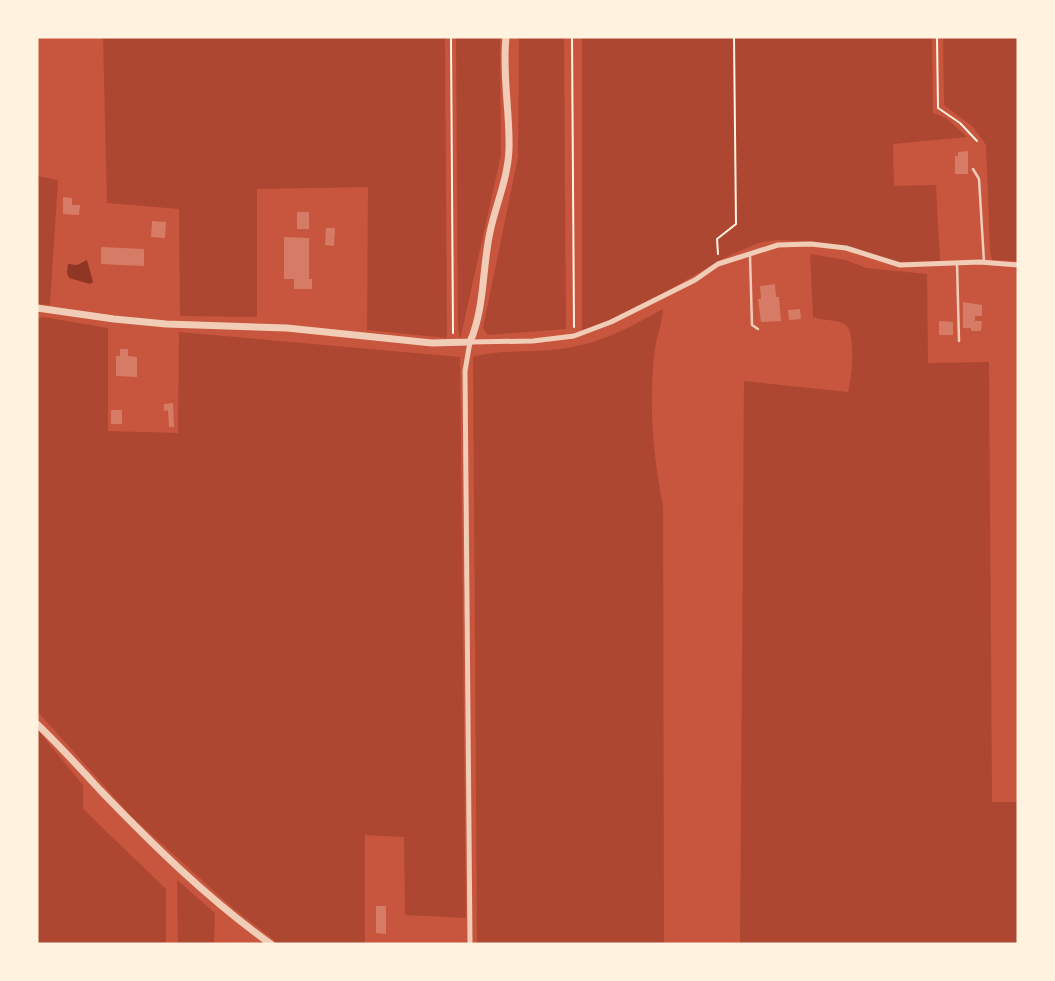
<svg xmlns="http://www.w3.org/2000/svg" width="1055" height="981" viewBox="0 0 1055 981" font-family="'Golos Text',sans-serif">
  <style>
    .green { fill: #ae4732 }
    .water { fill: #8f3625 }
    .building { fill: #d67c66 }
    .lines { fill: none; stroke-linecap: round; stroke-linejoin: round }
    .path { stroke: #fff3e0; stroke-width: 2 }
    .service { stroke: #f1ccb7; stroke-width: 2.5 }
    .minor { stroke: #f1ccb7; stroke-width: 5 }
    .tertiary { stroke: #f1ccb7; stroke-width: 7 }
  </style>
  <rect width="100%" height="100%" fill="#c8553d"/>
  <!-- green -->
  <g class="green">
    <path d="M 103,37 L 445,37 L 447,338 L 367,330 L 368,187 L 257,189 L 257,317 L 180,316 L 179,209 L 107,203 Z"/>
    <path d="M 456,37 L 500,37 L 501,155 L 460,340 L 458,327 Z"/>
    <path d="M 519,37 L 564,37 L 566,329 L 488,335 L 483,328 L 518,157 Z"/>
    <path d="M 582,37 L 932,37 L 933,113 L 946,118 L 967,137 L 893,144 L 894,186 L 936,185 L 940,261 L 896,262 L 838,245 L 809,241 L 777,240 L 758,243 L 724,258 L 619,319 L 582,332 Z"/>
    <path d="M 943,37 L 1018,37 L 1018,261 L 992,260 L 990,251 L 986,145 L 973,127 L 944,105 Z"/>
    <path d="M 37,176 L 58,180 L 50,305 L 37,304 Z"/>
    <path d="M 810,254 L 846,260 L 866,268 L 927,274 L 928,363 L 989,362 L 992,802 L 1018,802 L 1018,944 L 740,944 L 744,381 L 848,392 C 852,380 856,334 846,325 C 839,319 822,321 813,317 Z"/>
    <path d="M 663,309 C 662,325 655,341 654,357 C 649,407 653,457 663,505 L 664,944 L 477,944 L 473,357 C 501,349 532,353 561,349 C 602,343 628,328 663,309 Z"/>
    <path d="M 43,317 L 108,328 L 108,431 L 178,433 L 179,332 L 460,357 L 466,918 L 405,915 L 404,837 L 365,835 L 365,944 L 279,944 L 234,909 L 132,817 L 37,711 L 37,319 Z"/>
    <path d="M 37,729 L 83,785 L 83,809 L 166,889 L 166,944 L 37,944 Z"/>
    <path d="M 177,880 L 215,913 L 214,944 L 178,944 Z"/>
  </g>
  <!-- water -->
  <path class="water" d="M 87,260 L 93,282 L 90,284 L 69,278 L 67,273 L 68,264 L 77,265 Z"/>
  <!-- building -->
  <g class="building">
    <path d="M 968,151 L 968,174 L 955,174 L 955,156 L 958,156 L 958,152 Z"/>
    <path d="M 63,197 L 72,198 L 72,205 L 80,205 L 79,215 L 63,214 Z"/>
    <rect x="297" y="212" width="12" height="17"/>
    <path d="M 152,221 L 166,222 L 165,238 L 151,237 Z"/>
    <path d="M 326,228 L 335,228 L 334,246 L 325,245 Z"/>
    <path d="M 284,237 L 309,238 L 309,279 L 312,279 L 312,289 L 294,289 L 294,279 L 284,279 Z"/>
    <path d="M 101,247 L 144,249 L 144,266 L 101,264 Z"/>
    <path d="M 775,284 L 776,297 L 779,297 L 781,321 L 761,322 L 758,299 L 761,299 L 760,286 Z"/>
    <path d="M 963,302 L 982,305 L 982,316 L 975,316 L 975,321 L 982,321 L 981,331 L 971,331 L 971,328 L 963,328 Z"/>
    <path d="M 800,309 L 801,319 L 789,320 L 788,310 Z"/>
    <path d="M 939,321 L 953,322 L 953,335 L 939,335 Z"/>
    <path d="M 120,349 L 128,349 L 128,356 L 137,357 L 137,377 L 116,376 L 116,356 L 120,356 Z"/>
    <path d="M 173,403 L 174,427 L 169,427 L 168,410 L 164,411 L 164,404 Z"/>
    <rect x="111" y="410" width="11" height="14"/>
    <path d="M 376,906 L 386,906 L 386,934 L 376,933 Z"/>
  </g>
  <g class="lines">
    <!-- path -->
    <g class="path">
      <path d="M 451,37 L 453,333"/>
      <path d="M 572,37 L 574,327"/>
      <path d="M 937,37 L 938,108 L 960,123 L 977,141"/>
      <path d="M 718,254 L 717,239 L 736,224 L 734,37"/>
    </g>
    <!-- service -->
    <g class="service">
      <path d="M 973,169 L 979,179 L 984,262"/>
      <path d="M 750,256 L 752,325 L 758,329"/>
      <path d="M 957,263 L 959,341"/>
    </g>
    <!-- minor -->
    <path class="minor" d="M 470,944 L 465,371 L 470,342 L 533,341 L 574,336 L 611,322 L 695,280 L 718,264 L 778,245 L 811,244 L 846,248 L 900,265 L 980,262 L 1018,265"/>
    <!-- tertiary -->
    <g class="tertiary">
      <path d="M 37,308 L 114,319 L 166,324 L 287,328 L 432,343 L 470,342 C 485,307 482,269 490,232 C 496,204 508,178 509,149 C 510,111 502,75 506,37"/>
      <path d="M 37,724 C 59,745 79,767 100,790 C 153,845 209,900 271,944"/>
    </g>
  </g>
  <!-- border -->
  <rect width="1055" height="981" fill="none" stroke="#fff3e0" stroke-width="77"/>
</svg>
